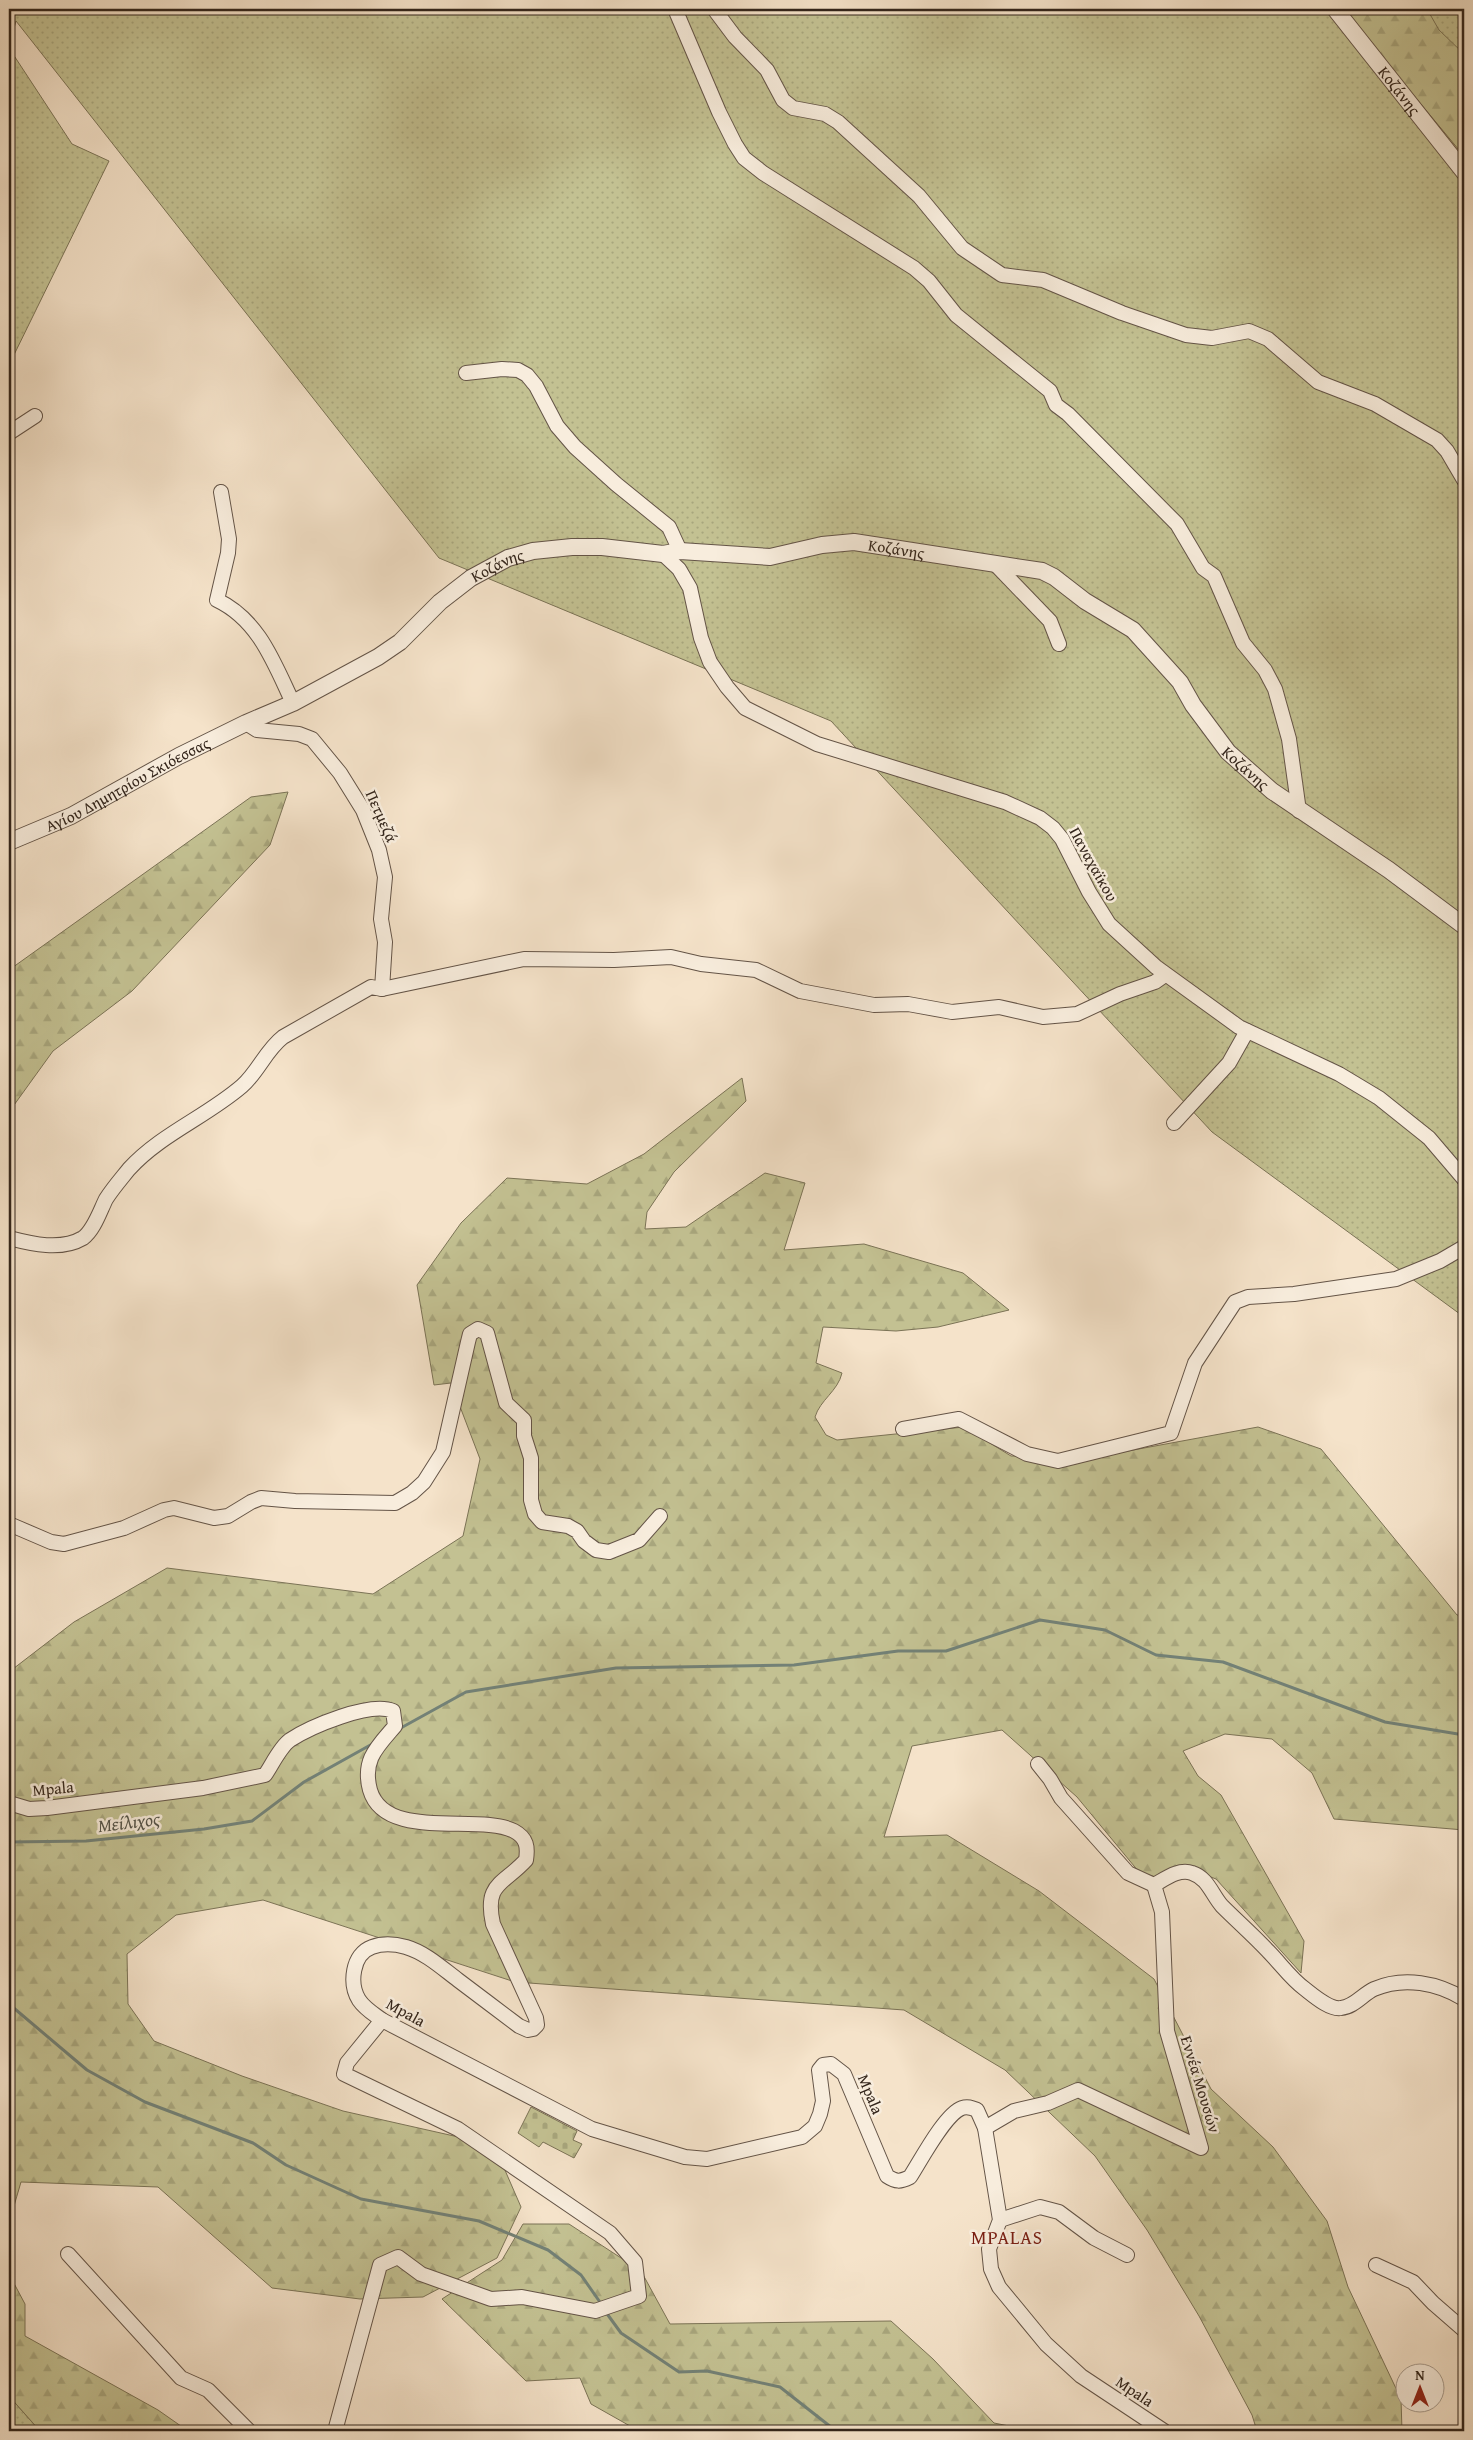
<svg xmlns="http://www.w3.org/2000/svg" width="1473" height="2440" viewBox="0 0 1473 2440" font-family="'Gentium Book Plus',serif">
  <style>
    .green { fill: url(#green-dots); stroke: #7b7356 }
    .forest { fill: url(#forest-firs); stroke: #7b7356 }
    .cemetery { fill: url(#cemetery-stones); stroke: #7b7356 }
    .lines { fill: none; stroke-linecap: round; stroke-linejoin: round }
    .stream { stroke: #738176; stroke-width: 3 }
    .minor-casing { stroke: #645447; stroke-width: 16 }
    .tertiary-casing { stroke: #645447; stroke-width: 18 }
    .minor { stroke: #f8eddd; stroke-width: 14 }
    .tertiary { stroke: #f8eddd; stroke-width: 16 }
    .labels { text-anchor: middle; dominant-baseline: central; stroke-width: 5; stroke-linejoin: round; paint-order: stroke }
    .street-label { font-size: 16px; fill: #33251b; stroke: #f8eddd }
    .water-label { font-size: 18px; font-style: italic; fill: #535349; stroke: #f8eddd }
    .quarter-label { font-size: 19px; letter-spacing: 1px; fill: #7a1f14; stroke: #f8eddd }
  </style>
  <defs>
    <pattern id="green-dots" width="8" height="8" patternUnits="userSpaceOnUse" patternTransform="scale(1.25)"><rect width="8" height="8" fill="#c3c192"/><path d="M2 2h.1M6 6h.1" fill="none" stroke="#a8a67d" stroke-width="1.8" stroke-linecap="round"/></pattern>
    <pattern id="forest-firs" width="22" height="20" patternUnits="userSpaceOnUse" patternTransform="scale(1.25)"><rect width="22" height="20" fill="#c3c192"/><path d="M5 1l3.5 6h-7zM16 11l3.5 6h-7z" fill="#a8a67d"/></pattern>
    <pattern id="cemetery-stones" width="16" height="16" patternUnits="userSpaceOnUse" patternTransform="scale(1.25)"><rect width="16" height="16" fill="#c3c192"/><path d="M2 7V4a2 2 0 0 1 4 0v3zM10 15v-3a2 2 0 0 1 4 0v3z" fill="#a8a67d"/></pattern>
  </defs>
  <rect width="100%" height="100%" fill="#f5e3ca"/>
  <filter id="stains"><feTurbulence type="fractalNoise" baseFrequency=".004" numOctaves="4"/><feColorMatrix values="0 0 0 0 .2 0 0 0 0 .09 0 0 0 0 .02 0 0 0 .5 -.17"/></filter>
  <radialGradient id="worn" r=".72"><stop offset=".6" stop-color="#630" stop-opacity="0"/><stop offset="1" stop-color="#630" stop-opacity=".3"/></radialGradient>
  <!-- green -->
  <g class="green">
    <path d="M 9,9 L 1464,9 L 1464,1317 L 1212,1132 L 831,721 L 439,558 L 16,21 L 9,46 Z"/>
    <path d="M 9,48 L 72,144 L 109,161 L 9,365 Z"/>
    <path d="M 9,2396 L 40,2431 L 9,2431 Z"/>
  </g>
  <!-- forest -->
  <g class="forest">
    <path d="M 1345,9 L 1427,9 L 1439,30 L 1464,54 L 1464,156 L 1381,56 Z"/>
    <path d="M 288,792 L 270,845 L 132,991 L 53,1051 L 9,1112 L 9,970 L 251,797 Z"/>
    <path d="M 742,1078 L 746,1101 L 674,1172 L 647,1212 L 645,1229 L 686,1227 L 765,1173 L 805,1183 L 784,1250 L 864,1244 L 963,1273 L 1009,1310 L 938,1327 L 896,1331 L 823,1327 L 816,1363 L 842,1373 C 838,1391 820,1400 815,1417 L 826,1435 L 837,1440 L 964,1427 L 1011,1456 L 1053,1456 L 1075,1464 L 1117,1453 L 1258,1427 L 1321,1449 L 1457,1615 L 1464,1616 L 1464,1830 L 1334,1819 L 1312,1773 L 1272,1739 L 1225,1734 L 1183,1751 L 1198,1776 L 1221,1795 L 1304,1941 L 1301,1973 L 1216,1879 L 1183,1866 L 1159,1878 L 1139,1872 L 1077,1797 L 1002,1730 L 912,1746 L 884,1837 L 947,1835 L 1039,1891 L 1154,1979 L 1211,2089 L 1273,2147 L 1327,2221 L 1348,2287 L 1401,2399 L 1402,2431 L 1257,2431 L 1252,2415 L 1199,2316 L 1147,2230 L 1095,2156 L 1005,2070 L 904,2010 L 515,1982 L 263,1900 L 176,1915 L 127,1954 L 128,2004 L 154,2041 L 242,2076 L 343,2111 L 494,2145 L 521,2207 L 497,2258 L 423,2297 L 360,2299 L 272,2288 L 158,2187 L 21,2182 L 9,2223 L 9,1672 L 74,1622 L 167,1568 L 373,1594 L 463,1536 L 480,1459 L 451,1383 L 434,1385 L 417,1285 L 461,1223 L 507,1178 L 587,1184 L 644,1154 Z"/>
    <path d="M 523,2224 L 569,2224 L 641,2271 L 670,2324 L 891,2321 L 933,2359 L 994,2423 L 1034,2431 L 675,2431 L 630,2426 L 591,2404 L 580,2378 L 526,2381 L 442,2299 L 502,2260 Z"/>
    <path d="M 9,2274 L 25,2304 L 25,2336 L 158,2410 L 188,2431 L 40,2431 L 9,2396 Z"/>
  </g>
  <!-- cemetery -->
  <path class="cemetery" d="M 531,2107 L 577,2131 L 573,2140 L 582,2144 L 574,2158 L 543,2142 L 539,2147 L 518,2133 Z"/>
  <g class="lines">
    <!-- stream -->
    <g class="stream">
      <path d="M 399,1729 L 466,1692 L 616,1668 L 794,1665 L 898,1651 L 946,1651 L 1040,1620 L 1105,1630 L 1156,1655 L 1223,1662 L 1385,1722 L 1464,1735"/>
      <path d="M 9,1842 L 86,1841 L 204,1829 L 252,1821 L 304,1782 L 374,1743"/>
      <path d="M 9,2004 L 87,2070 L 145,2102 L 253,2143 L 286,2165 L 361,2199 L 479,2221 L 548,2250 L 581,2275 L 602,2305"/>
      <path d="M 605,2311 L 621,2333 L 679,2372 L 707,2371 L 780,2387 L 836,2431"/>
    </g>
    <!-- minor casing -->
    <g class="minor-casing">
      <g id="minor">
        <path d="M 675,9 L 719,112 L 735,144 L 744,158 L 763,173 L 914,268 L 929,281 L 956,315 L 1050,391 L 1056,405 L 1068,414 L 1177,524 L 1203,568 L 1214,576 L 1243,643 L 1265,670 L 1275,689 L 1289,739 L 1299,811"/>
        <path d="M 714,9 L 735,37 L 767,70 L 783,100 L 793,108 L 825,114 L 838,122 L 919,196 L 962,248 L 1002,275 L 1043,280 L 1122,313 L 1186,335 L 1212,338 L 1249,331 L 1268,339 L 1318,382 L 1375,404 L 1437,440 L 1447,451 L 1464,480"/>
        <path d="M 466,373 L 502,369 L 518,370 L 527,375 L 536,386 L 557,426 L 575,447 L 616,484 L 669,527 L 680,551"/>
        <path d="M 9,433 L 35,416"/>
        <path d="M 221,492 L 229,539 L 228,553 L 217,600 C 259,620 274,663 293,703"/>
        <path d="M 663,554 L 679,569 L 690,588 L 701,638 L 710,662 L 727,687 L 745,708 L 817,744 L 1005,802 L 1040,818 L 1053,828 L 1062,839 L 1089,892 L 1109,924 L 1156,967 L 1239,1027 L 1339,1074 L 1379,1098 L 1429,1138 L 1464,1179"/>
        <path d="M 995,564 L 1050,621 L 1059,644"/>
        <path d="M 246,723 L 257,730 L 299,734 L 312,739 L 340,773 L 363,810 L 379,850 L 385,877 L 381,919 L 385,942 L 382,989"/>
        <path d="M 1174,1123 L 1229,1063 L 1247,1031"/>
        <path d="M 9,1238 C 32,1244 61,1251 83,1238 C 94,1230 100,1211 106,1199 C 113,1188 121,1179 129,1169 C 161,1134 206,1117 242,1086 C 258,1072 266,1050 283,1037 L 371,987 L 382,989 L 524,959 L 614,960 L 671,957 L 701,964 L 756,970 L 800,991 L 874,1005 L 908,1004 L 952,1012 L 999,1007 L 1043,1017 L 1077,1014 L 1120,994 L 1155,982 L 1165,975"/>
        <path d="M 903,1429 L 959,1419 L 1027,1454 L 1058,1461 L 1171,1433 L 1195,1363 L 1235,1302 L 1248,1297 L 1294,1294 L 1396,1279 L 1440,1261 L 1464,1247"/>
        <path d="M 9,1524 L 51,1542 L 64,1544 L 124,1528 L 164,1510 L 174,1508 L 214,1518 L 228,1516 L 251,1502 L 261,1498 L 295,1501 L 395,1503 L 412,1493 L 424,1482 L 443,1452 L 468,1342 L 470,1334 L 478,1329 L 487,1333 L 506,1403 L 524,1420 L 524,1436 L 531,1458 L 531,1500 L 535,1514 L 542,1522 L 568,1526 L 577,1531 L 584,1541 L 596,1550 L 609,1552 L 639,1540 L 660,1516"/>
        <path d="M 1038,1764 L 1050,1779 L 1061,1798 L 1128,1873 L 1154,1885"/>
        <path d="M 9,1803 L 29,1809 L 47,1808 L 203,1788 L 265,1775 C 272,1765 280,1747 290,1740 C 310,1727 370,1701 393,1711 L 395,1726 C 377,1747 362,1760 370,1790 C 385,1842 479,1813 514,1831 C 527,1838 528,1847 526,1860 C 503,1885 484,1883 493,1924 L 536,2018 L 537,2025 L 533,2029 L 528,2030 L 519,2026 C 499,2011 478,1995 458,1980 C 442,1968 426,1953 406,1947 C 395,1944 383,1943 372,1947 C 352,1954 349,1984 359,2000 C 365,2009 374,2014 382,2020 L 592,2129 L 685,2157 L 707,2159 L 802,2137 L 815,2126 L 820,2114 L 823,2101 L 819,2070 L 823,2065 L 831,2064 L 844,2074 L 887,2176 C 896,2182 900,2182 910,2177 C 921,2160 945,2114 962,2108 C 968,2106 972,2108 977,2110 L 985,2128 L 1000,2220 L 989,2249 L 991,2269 L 999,2287 L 1046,2344 L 1081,2376 L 1164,2431"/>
        <path d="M 985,2128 L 1014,2111 L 1048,2103 L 1078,2090 L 1201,2148 L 1167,2031 L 1162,1912 L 1154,1885 C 1165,1879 1179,1868 1192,1873 C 1208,1878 1212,1895 1222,1906 C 1237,1921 1253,1935 1268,1951 C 1280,1963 1291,1979 1305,1989 C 1314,1996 1330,2010 1341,2008 C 1354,2007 1363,1994 1374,1989 C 1404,1976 1438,1983 1464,1999"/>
        <path d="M 1000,2220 L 1040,2207 L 1059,2212 L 1094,2238 L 1127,2255"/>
        <path d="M 68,2254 L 181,2378 L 208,2390 L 249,2431"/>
        <path d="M 1376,2265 L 1413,2282 L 1433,2303 L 1464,2330"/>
        <path d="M 335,2431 L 380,2265 L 398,2257 L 421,2274 L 491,2299 L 522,2297 L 595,2311 L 639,2296 L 635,2262 L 610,2233 L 458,2129 L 344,2074 L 347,2063 L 382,2020"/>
      </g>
    </g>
    <!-- tertiary casing -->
    <g class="tertiary-casing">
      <g id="tertiary">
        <path id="s1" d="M 1335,9 L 1464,172"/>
        <path id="s2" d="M 9,842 L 71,816 L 179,756 L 246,723 L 293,703 L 378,657 L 400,642 L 440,602 L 471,578 L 508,558 L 533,551 L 572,547 L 602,547 L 663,554 L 680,551 L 770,557 L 822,545 L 854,542 L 1042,571 L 1054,577 L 1085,601 L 1133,630 L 1180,682 L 1193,705 L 1228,752 L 1272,791 L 1389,870 L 1464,926"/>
      </g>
    </g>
    <!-- minor -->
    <use href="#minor" class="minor"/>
    <!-- tertiary -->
    <use href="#tertiary" class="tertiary"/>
  </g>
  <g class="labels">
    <!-- street labels -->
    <g class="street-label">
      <text stroke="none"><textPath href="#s1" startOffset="104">Κοζάνης</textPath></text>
      <text stroke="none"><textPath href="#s2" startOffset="970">Κοζάνης</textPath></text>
      <text stroke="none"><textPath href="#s2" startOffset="565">Κοζάνης</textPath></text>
      <text stroke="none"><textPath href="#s2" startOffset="1405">Κοζάνης</textPath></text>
      <text stroke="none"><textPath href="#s2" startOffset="132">Αγίου Δημητρίου Σκιόεσσας</textPath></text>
      <text transform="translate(382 816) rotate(66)">Πετμεζά</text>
      <text transform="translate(1094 864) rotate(61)">Παναχαϊκου</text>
      <text transform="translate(53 1788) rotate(-5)">Mpala</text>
      <text transform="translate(406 2012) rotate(29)">Mpala</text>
      <text transform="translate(1201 2084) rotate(73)">Εννέα Μουσών</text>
      <text transform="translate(871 2094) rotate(67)">Mpala</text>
      <text transform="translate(1135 2391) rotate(34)">Mpala</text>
    </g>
    <!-- water labels -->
    <g class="water-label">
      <text transform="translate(129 1822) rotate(-7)">Μείλιχος</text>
    </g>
    <!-- quarter labels -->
    <g class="quarter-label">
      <text x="1007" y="2237">MPALAS</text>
    </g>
  </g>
  <!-- margin -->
  <rect width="1473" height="2440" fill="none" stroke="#f5e3ca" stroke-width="30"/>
  <rect x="10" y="10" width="1453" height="2420" fill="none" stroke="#33251b" stroke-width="2.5"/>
  <rect x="15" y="15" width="1443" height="2410" fill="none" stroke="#33251b"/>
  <!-- north arrow -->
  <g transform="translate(1420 2388)"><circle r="24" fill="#f8eddd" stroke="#a99d8f"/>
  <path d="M0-4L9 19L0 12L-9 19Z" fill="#8f2418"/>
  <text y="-8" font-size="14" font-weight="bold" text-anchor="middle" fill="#33251b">N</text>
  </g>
  <rect width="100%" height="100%" filter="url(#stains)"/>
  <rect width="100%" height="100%" fill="url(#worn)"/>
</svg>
